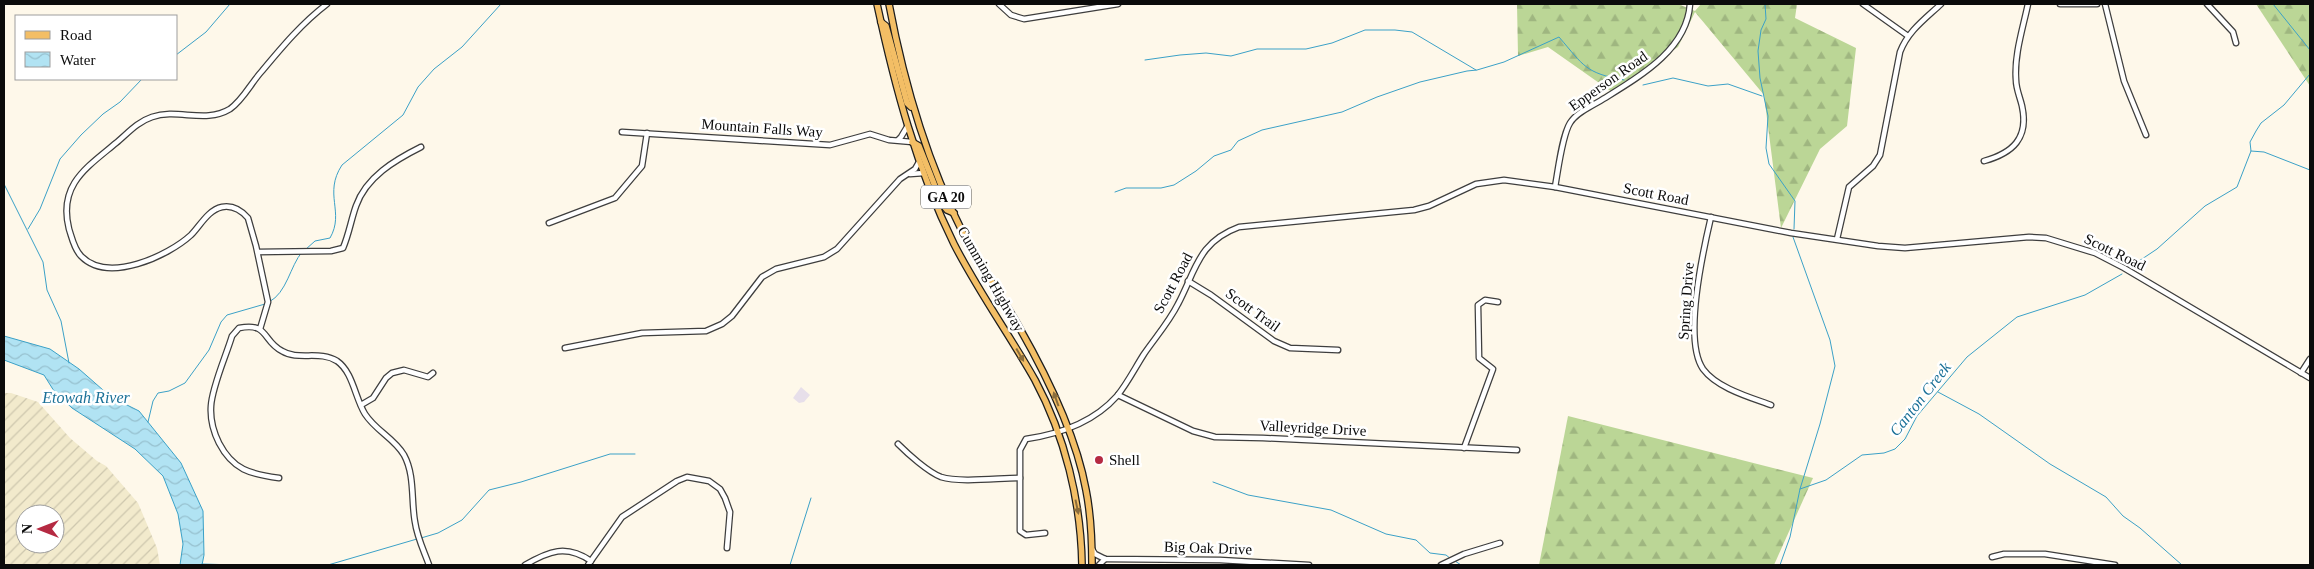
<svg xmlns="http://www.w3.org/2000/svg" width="2314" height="569" viewBox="0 0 2314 569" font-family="Georgia,serif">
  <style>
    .industrial { fill: #e7dfea }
    .farmland { fill: url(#farmland-furrows); fill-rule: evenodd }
    .forest { fill: url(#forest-firs) }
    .water { fill: url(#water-waves); stroke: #3ba1c7 }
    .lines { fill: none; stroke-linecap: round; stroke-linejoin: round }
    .stream { stroke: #3ba1c7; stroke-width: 1 }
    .minor-casing { stroke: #3e3e3e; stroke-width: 7 }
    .major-casing { stroke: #1c1c1c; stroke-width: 8 }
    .minor { stroke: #fff; stroke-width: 4.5 }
    .major { stroke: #f3be65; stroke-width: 5.5 }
    .oneway { fill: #8b6d3c }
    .poi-dot { fill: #b52a42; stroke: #fff; stroke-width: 2 }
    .labels { text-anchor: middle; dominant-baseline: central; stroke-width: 5; stroke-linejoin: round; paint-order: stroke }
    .shield { fill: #fff; stroke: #545454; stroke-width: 1 }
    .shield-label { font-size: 14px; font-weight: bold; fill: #0b0b0b }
    .street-label { font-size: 15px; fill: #0b0b0b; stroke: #fff }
    .poi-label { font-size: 15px; fill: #0b0b0b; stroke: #fff; text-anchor: start }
    .water-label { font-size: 16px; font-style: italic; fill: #1a7097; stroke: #fff }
  </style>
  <defs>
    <pattern id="farmland-furrows" width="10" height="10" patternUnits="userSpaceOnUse" patternTransform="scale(1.25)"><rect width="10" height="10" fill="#f2eacc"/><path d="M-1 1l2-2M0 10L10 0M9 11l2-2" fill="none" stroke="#cec7ae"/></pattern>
    <pattern id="forest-firs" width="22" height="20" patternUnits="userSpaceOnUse" patternTransform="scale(1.25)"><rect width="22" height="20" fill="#bbd696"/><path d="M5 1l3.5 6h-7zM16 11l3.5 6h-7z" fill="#9fb680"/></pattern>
    <pattern id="water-waves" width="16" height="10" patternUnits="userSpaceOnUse" patternTransform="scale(1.25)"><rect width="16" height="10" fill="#b1e3f3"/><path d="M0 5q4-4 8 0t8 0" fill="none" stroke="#97c1cf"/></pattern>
  </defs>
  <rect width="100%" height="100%" fill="#fef8ea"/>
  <!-- industrial -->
  <path class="industrial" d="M 801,387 L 810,395 L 804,402 L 799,403 L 793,398 Z"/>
  <!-- farmland -->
  <path class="farmland" d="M 4,393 L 11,393 L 38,402 L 70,438 L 97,461 L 106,466 L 138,503 L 157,548 L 160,565 L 4,565 ZM 25,514 L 55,514 L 55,544 L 25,544 Z"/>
  <!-- forest -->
  <g class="forest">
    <path d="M 1517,4 L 1678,4 L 1695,11 L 1701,4 L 1797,4 L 1795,18 L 1856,48 L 1847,126 L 1820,149 L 1781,228 L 1764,95 L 1695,12 L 1678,47 L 1612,92 L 1548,47 L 1518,56 Z"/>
    <path d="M 2256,4 L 2310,4 L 2310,86 Z"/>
    <path d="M 1568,416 L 1813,478 L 1774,565 L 1539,565 Z"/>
  </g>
  <!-- water -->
  <path class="water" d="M 4,336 L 50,349 L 79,369 L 111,397 L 139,411 L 181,463 L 203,511 L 204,555 L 202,565 L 180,565 L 183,544 L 178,514 L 163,476 L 135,449 L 72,408 L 54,391 L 44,375 L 4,360 Z"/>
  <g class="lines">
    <!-- stream -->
    <g class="stream">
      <path d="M 1765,4 L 1766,19 L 1761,30 L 1758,51 L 1760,78 L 1768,116 L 1766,148 L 1769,164 L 1795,201 L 1794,229"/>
      <path d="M 2273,4 L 2310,50"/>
      <path d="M 176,55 L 206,32 L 230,4"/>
      <path d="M 1145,60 L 1180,55 L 1206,53 L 1231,56 L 1257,49 L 1306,49 L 1332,43 L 1365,30 L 1395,30 L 1412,32 L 1476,70"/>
      <path d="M 1643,85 L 1673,78 L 1708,86 L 1728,84 L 1762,96"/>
      <path d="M 2251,151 L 2264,152 L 2310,170"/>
      <path d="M 4,184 L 43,262 L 47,290 L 61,321 L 69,363"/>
      <path d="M 1115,192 L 1126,188 L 1161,188 L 1174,185 L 1196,171 L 1214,156 L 1231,150 L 1238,141 L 1262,130 L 1342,112 L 1377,97 L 1420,82 L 1467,71 L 1477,70 L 1504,62 L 1559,37 C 1584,66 1585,73 1624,80"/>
      <path d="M 28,229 L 40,209 L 60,159 L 81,135 L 103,114 L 120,102 L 142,79"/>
      <path d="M 305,250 L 315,241 L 330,238 C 345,212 323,194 342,165 L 403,115 L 418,87 L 434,69 L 462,47 L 501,4"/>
      <path d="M 2130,267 L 2157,249 L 2205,206 L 2237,187 L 2251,151 L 2250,142 L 2256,131 L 2261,123 L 2284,105 L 2310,74"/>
      <path d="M 269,302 C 287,293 290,266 302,252"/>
      <path d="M 1938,392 L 1979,414 L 2050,464 L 2106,497 L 2123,516 L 2140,528 L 2182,565"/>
      <path d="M 148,422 L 153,401 L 158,393 L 169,391 L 185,383 L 209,350 L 221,322 L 227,315 L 265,304"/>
      <path d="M 1213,482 L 1248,495 L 1331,510 L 1386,534 L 1416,540 L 1430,553 L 1446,555 L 1451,559"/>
      <path d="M 1800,489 L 1826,480 L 1862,455 L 1884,453 L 1895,449 L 1905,439 L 1917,416 L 1967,357 L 2017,317 L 2085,295 L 2122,274"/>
      <path d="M 421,538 L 438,533 L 462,520 L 489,490 L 521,482 L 610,454 L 635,454"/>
      <path d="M 1455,561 L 1461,565"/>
      <path d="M 202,564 L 236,565"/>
      <path d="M 328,565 L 417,539"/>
      <path d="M 790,565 L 811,498"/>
      <path d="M 1780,565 L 1790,537 L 1800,489 L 1820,424 L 1835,366 L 1830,340 L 1793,237"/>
    </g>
    <!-- minor casing -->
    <g class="minor-casing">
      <g id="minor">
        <path d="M 999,4 L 1011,15 L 1024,19 L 1118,4"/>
        <path d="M 1863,4 L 1908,36"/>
        <path d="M 2060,4 L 2097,4"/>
        <path d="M 2105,4 L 2124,81 L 2146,135"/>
        <path d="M 2207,4 L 2233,32 L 2236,43"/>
        <path d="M 622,132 L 830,145 L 870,134 L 889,140 L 912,142"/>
        <path d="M 898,140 L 901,137 L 907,127"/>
        <path d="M 1984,161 C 2013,153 2029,138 2022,106 C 2020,97 2016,89 2016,80 C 2014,55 2023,28 2028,4"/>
        <path d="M 910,174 L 924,173"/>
        <path d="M 1555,187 C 1558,171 1562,136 1570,123 C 1576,113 1590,107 1600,101 C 1637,78 1687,51 1690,4"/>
        <path d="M 1711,217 C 1703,251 1683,340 1703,369 C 1717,388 1749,397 1771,405"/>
        <path d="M 549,223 L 615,198 L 642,166 L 647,133"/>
        <path d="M 1837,239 L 1849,187 L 1873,166 L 1880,155 L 1900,52 C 1908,31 1925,19 1941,4"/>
        <path d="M 258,252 L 331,251 L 343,248 C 349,234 351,220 356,206 C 366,177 395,160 421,147"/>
        <path d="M 1188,281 L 1211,295 L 1274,341 L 1290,348 L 1338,350"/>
        <path d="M 260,329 L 268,302 L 256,246 L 248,218 C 241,210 233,205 222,207 C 208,210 200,226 191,235 C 168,256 108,284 81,256 C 74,249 72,238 69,229 C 58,185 86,168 116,143 C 128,133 137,122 152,117 C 178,108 205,124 230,109 C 243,100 251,83 262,71 C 282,47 302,23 327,4"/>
        <path d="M 565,348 L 642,333 L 706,331 L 722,324 L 732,316 L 762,277 L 776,269 L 824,257 L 837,249 L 900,179 L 915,169 L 919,162"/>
        <path d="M 2301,373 L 2310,359"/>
        <path d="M 1118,395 L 1193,431 L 1215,437 L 1263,438 L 1517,450"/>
        <path d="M 361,405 L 373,398 L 386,378 L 392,373 L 404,370 L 428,377 L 433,373"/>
        <path d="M 898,444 C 908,454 928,472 941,477 C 960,483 999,478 1020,478"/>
        <path d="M 1464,448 L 1493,369 L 1479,358 L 1478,305 L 1485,300 L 1498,302"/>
        <path d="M 279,478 C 250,474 233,470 219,443 C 213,431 210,420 211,406 C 212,387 226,356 232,336 L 239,328 C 269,322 262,341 282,351 C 298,361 320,350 337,361 C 353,372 355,398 365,414 C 376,431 394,438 404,455 C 415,475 411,501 415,522 C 417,537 424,551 429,565"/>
        <path d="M 1045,533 L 1026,535 L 1020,531 L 1020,450 L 1026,439 C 1060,434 1094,422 1117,396 C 1127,384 1135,368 1144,354 C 1155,338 1169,322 1178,304 C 1196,270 1198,242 1239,227 L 1414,210 L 1429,206 L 1476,184 L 1504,180 L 1555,187 L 1791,233 L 1878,246 L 1905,248 L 2029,237 L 2046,238 L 2095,253 L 2124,268 L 2310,378"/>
        <path d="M 1092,549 L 1095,554 L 1105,559 L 1220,560 L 1309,565"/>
        <path d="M 1992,557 L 2004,554 L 2045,554 L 2115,565"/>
        <path d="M 525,565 C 549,551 566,544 591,561"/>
        <path d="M 588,565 L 622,517 L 677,481 L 687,477 L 709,481 L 720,489 L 725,498 L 730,512 L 727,548"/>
        <path d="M 1099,565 L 1105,559"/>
        <path d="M 1441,565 L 1464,554 L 1500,543"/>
      </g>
    </g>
    <!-- major casing -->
    <g class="major-casing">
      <g id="major">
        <path d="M 877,4 C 895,87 916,167 954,244 C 978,291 1009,334 1035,380 C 1065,436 1081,502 1082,565"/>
        <path d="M 889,4 C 904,84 926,160 963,233 C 980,265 1001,295 1019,327 C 1047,376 1076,435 1086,490 C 1091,515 1092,540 1092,565"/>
        <path d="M 881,22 L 886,26 L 907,103 L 911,107"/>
        <path d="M 912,142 L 919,146 L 942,204 L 947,210 L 954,213"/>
      </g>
    </g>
    <!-- minor -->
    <use href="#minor" class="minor"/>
    <!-- major -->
    <use href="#major" class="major"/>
  </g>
  <!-- one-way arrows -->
  <defs><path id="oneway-solid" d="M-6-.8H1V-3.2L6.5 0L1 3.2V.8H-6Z" transform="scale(1.25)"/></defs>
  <g class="oneway">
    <use href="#oneway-solid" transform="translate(1020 355) rotate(60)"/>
    <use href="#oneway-solid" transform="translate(1056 399) rotate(-110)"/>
    <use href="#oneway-solid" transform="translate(1077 507) rotate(78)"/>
  </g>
  <!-- markers -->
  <circle class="poi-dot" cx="1099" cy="460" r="5"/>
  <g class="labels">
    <!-- shield labels -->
    <rect class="shield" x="921" y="185.5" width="50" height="23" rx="4"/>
    <g class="shield-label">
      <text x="946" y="197">GA 20</text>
    </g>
    <!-- street labels -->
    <g class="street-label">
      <text transform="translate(1608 81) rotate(-35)">Epperson Road</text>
      <text transform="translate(762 128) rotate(4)">Mountain Falls Way</text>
      <text transform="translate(1656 194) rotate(11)">Scott Road</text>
      <text transform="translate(2115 252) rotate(26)">Scott Road</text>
      <text transform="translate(991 279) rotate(60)">Cumming Highway</text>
      <text transform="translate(1173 283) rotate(-62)">Scott Road</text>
      <text transform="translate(1686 301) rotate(-86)">Spring Drive</text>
      <text transform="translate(1253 310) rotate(36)">Scott Trail</text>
      <text transform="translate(1313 428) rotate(3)">Valleyridge Drive</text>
      <text transform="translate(1208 548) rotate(2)">Big Oak Drive</text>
    </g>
    <!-- poi labels -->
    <g class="poi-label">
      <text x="1109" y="460">Shell</text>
    </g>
    <!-- water labels -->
    <g class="water-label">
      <text x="86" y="397">Etowah River</text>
      <text transform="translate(1920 399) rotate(-52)">Canton Creek</text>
    </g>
  </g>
  <!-- border -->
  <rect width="2314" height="569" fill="none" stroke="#0b0b0b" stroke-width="10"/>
  <!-- legend -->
  <rect x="15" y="15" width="162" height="65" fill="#ffffff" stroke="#9d9d9d"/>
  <rect x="25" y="31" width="25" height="8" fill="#f3be65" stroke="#9d9d9d"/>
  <text x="60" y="40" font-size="15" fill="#0b0b0b">Road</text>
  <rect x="25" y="52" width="25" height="15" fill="url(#water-waves)" stroke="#9d9d9d"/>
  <text x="60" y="65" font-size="15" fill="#0b0b0b">Water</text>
  <!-- north arrow -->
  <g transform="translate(40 529) rotate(270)"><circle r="24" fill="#ffffff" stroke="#9d9d9d"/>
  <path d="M0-4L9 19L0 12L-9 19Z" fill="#b52a42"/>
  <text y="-8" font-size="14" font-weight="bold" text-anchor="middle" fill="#0b0b0b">N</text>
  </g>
</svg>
